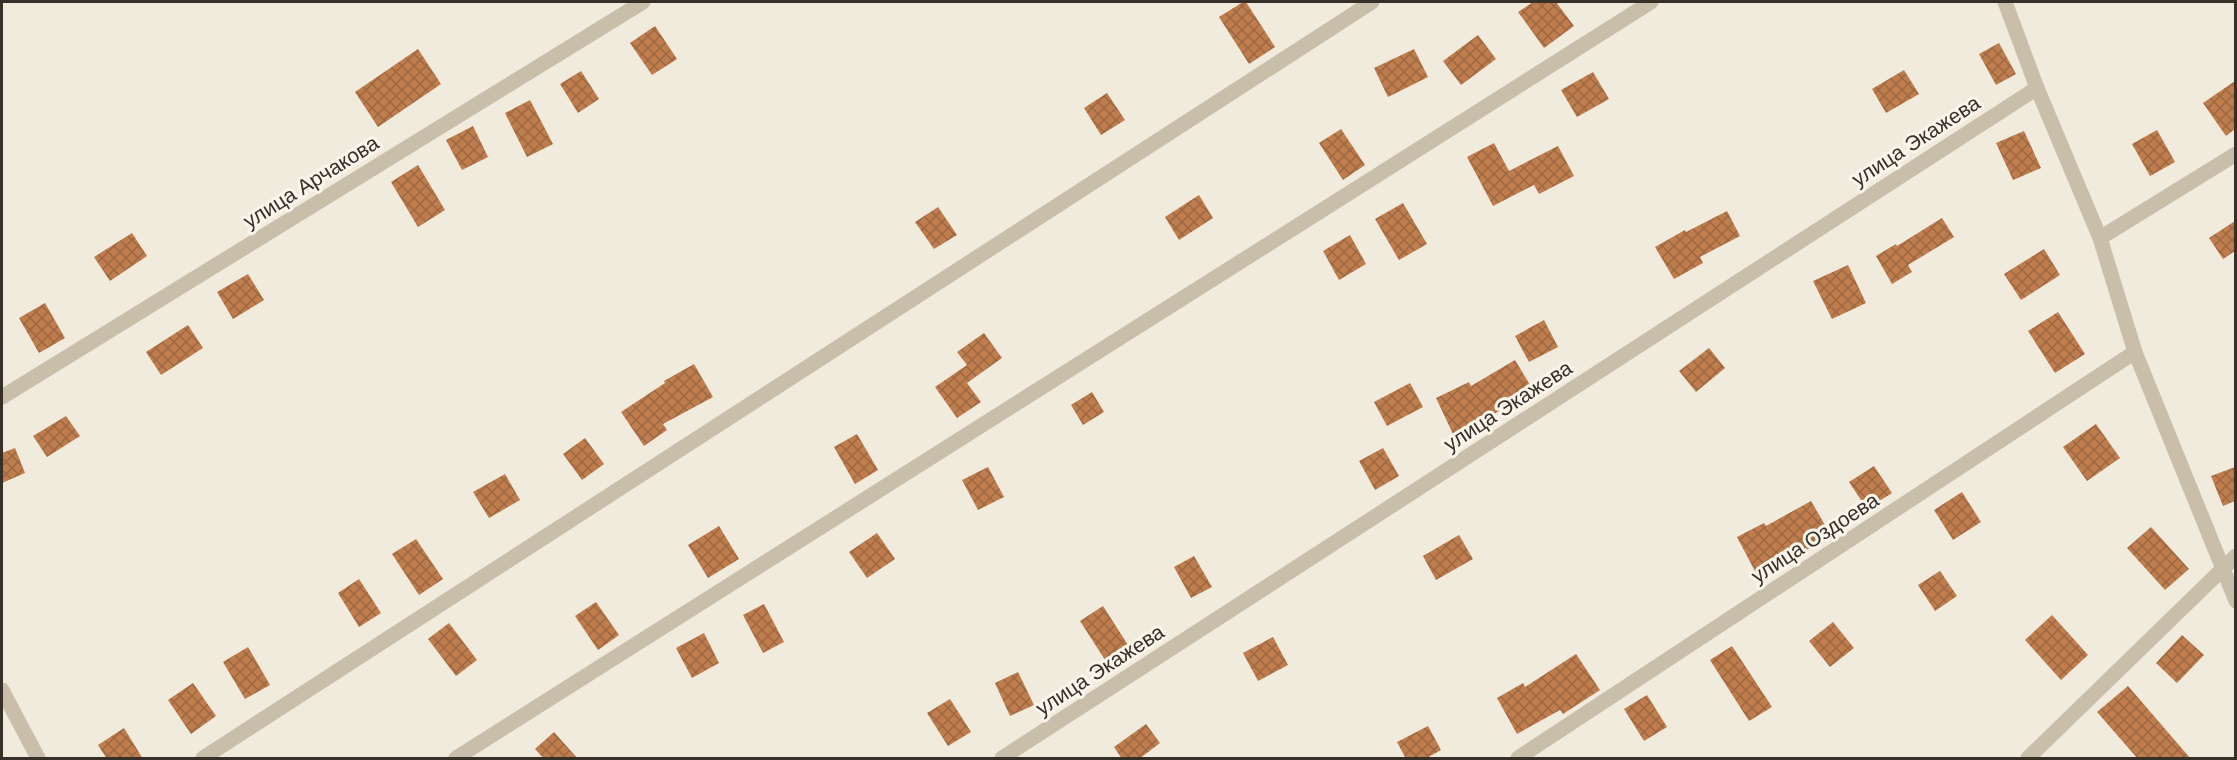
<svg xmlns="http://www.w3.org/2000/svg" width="2237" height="760" viewBox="0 0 2237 760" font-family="'DM Sans',sans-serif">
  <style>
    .building { fill: url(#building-cross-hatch) }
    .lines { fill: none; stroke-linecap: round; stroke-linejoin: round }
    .minor { stroke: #c9beaa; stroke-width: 15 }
    .labels { text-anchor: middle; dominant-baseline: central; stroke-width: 6; stroke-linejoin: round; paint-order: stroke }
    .street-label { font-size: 21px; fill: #373029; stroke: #f9f5ea }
  </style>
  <defs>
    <pattern id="building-cross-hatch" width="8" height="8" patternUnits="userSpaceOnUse" patternTransform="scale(1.5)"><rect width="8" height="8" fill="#bf7d4e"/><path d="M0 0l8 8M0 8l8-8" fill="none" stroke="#9c6741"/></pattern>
  </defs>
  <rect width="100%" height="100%" fill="#f1ebde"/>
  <!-- building -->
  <g class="building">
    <path d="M 1243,2 L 1246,2 L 1275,47 L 1249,64 L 1219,17 Z"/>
    <path d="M 1533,2 L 1556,2 L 1574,26 L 1544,48 L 1518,12 Z"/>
    <path d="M 655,26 L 677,59 L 652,75 L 630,43 Z"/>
    <path d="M 1478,35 L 1496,59 L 1461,85 L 1443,61 Z"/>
    <path d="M 1999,43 L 2016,74 L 1996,85 L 1979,54 Z"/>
    <path d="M 418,49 L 441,84 L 378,127 L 355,92 Z"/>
    <path d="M 1414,49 L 1428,77 L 1388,97 L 1374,68 Z"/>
    <path d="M 1904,70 L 1919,94 L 1886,113 L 1872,89 Z"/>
    <path d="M 581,71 L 599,99 L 578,113 L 560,84 Z"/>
    <path d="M 1593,72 L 1609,99 L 1577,117 L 1561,90 Z"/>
    <path d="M 2235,81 L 2235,129 L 2226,136 L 2203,103 Z"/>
    <path d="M 1107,93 L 1125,120 L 1101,135 L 1084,108 Z"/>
    <path d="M 530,100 L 553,144 L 527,157 L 505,113 Z"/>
    <path d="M 473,126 L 488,157 L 462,170 L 446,140 Z"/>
    <path d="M 1341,129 L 1365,165 L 1343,180 L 1319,143 Z"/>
    <path d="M 2157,130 L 2175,162 L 2150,176 L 2132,144 Z"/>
    <path d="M 2024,131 L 2041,168 L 2013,180 L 1996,143 Z"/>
    <path d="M 1494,143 L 1509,171 L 1558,146 L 1574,176 L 1539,194 L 1534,185 L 1493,206 L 1467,157 Z"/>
    <path d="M 418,165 L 445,210 L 418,227 L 391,182 Z"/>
    <path d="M 1199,195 L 1213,218 L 1179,240 L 1165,217 Z"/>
    <path d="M 1403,203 L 1427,244 L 1399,260 L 1375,219 Z"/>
    <path d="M 938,207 L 957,235 L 934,249 L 915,222 Z"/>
    <path d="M 1727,211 L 1740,236 L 1700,257 L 1703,263 L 1674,279 L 1655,247 L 1685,230 L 1686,232 Z"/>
    <path d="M 1942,218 L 1954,237 L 1908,265 L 1912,272 L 1892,284 L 1876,256 L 1896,244 L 1897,246 Z"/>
    <path d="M 2235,221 L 2235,251 L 2223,259 L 2209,238 Z"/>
    <path d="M 132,233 L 147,256 L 110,281 L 94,257 Z"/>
    <path d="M 1350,235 L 1366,264 L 1339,280 L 1323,251 Z"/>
    <path d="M 2044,249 L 2060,275 L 2021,300 L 2004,274 Z"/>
    <path d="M 1848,265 L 1866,303 L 1832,319 L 1813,281 Z"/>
    <path d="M 248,274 L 264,300 L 233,319 L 217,292 Z"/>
    <path d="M 45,303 L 65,338 L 39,353 L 19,318 Z"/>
    <path d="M 2058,312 L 2085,354 L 2055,373 L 2028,331 Z"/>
    <path d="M 1544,320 L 1558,347 L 1529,362 L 1515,336 Z"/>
    <path d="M 188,325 L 203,348 L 161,375 L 146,352 Z"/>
    <path d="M 984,333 L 1002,358 L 967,383 L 981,402 L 957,418 L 935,387 L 967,365 L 957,352 Z"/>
    <path d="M 1709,348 L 1725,368 L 1696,392 L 1679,371 Z"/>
    <path d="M 1515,360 L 1533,390 L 1486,419 L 1453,434 L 1436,398 L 1469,382 L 1471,386 Z"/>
    <path d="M 694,364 L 713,397 L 663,424 L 667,430 L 644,446 L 621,412 L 665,383 L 664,381 Z"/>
    <path d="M 1410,383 L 1423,407 L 1387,426 L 1374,402 Z"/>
    <path d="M 1092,392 L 1104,412 L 1083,425 L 1071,405 Z"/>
    <path d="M 66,416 L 80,436 L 47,457 L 33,436 Z"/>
    <path d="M 2096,424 L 2120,458 L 2087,481 L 2063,447 Z"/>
    <path d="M 857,434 L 878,470 L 855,484 L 834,447 Z"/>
    <path d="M 585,438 L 604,464 L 582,480 L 563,454 Z"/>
    <path d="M 15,448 L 25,473 L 2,483 L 2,453 Z"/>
    <path d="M 1383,448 L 1399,476 L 1375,490 L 1359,461 Z"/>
    <path d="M 1874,466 L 1892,493 L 1867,509 L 1849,482 Z"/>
    <path d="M 988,467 L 1004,497 L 978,510 L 962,480 Z"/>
    <path d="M 2235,467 L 2235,501 L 2223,506 L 2211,476 Z"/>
    <path d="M 505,474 L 520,500 L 489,518 L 473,492 Z"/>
    <path d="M 1962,492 L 1981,522 L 1953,540 L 1934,510 Z"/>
    <path d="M 1811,501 L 1832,537 L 1757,575 L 1737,537 L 1764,523 L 1766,526 Z"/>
    <path d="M 719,526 L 739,559 L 708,578 L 688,545 Z"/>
    <path d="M 2151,527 L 2189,569 L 2165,590 L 2127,548 Z"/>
    <path d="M 877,533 L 895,559 L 867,578 L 849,552 Z"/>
    <path d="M 1459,535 L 1473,559 L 1436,580 L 1423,556 Z"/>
    <path d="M 416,539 L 443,579 L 419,595 L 392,554 Z"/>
    <path d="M 1194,556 L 1212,587 L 1191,598 L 1174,567 Z"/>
    <path d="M 1940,571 L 1957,596 L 1935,611 L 1918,585 Z"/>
    <path d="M 359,579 L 381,613 L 359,627 L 338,593 Z"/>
    <path d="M 596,602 L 619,635 L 598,650 L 575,616 Z"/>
    <path d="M 764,604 L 784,642 L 763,653 L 743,615 Z"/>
    <path d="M 1103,606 L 1128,645 L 1105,660 L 1080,621 Z"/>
    <path d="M 2052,615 L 2088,655 L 2061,680 L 2025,640 Z"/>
    <path d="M 1833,622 L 1854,648 L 1830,667 L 1809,641 Z"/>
    <path d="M 449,623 L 477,660 L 456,676 L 428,639 Z"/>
    <path d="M 704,633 L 719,663 L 692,678 L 676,648 Z"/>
    <path d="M 2182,635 L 2204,655 L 2177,683 L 2156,663 Z"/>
    <path d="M 1273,637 L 1288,665 L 1258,681 L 1243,653 Z"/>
    <path d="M 1732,646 L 1772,707 L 1749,721 L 1710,660 Z"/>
    <path d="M 248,647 L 270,685 L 245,699 L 223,662 Z"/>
    <path d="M 1576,654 L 1600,690 L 1563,714 L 1560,710 L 1517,734 L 1497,698 L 1523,683 L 1525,687 Z"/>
    <path d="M 1018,672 L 1034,705 L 1010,716 L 995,683 Z"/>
    <path d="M 193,683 L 216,716 L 191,734 L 168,700 Z"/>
    <path d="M 2128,686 L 2191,759 L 2138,759 L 2097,712 Z"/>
    <path d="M 1647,695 L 1667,727 L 1644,741 L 1624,709 Z"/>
    <path d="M 950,699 L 971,732 L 948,746 L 927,713 Z"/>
    <path d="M 1146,724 L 1160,743 L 1139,759 L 1122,759 L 1114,747 Z"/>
    <path d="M 1428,726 L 1441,750 L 1425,759 L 1406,759 L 1397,742 Z"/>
    <path d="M 124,728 L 143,759 L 107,759 L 98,745 Z"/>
    <path d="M 554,732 L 578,759 L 544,759 L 535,749 Z"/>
  </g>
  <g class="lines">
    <!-- minor -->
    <g class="minor">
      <path d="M 2005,2 L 2037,88 L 2100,238 L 2135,352 L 2236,601"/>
      <path d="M 2100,238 L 2236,154"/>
      <path d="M 2,397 L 643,2"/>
      <path d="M 2,690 L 38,758"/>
      <path d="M 203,758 L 1372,2"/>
      <path d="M 456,758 L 1651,2"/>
      <path d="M 1002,758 L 2037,88"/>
      <path d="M 1518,758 L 2135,352"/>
      <path d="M 2028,758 L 2236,556"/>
    </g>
  </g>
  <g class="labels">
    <!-- street labels -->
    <g class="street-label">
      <text transform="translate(1916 141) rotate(-33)">улица Экажева</text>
      <text transform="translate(311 182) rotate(-32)">улица Арчакова</text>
      <text transform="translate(1508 406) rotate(-33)">улица Экажева</text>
      <text transform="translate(1815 538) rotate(-33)">улица Оздоева</text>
      <text transform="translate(1100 670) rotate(-33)">улица Экажева</text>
    </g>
  </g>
  <!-- border -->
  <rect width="2237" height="760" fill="none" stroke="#373029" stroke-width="6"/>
</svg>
